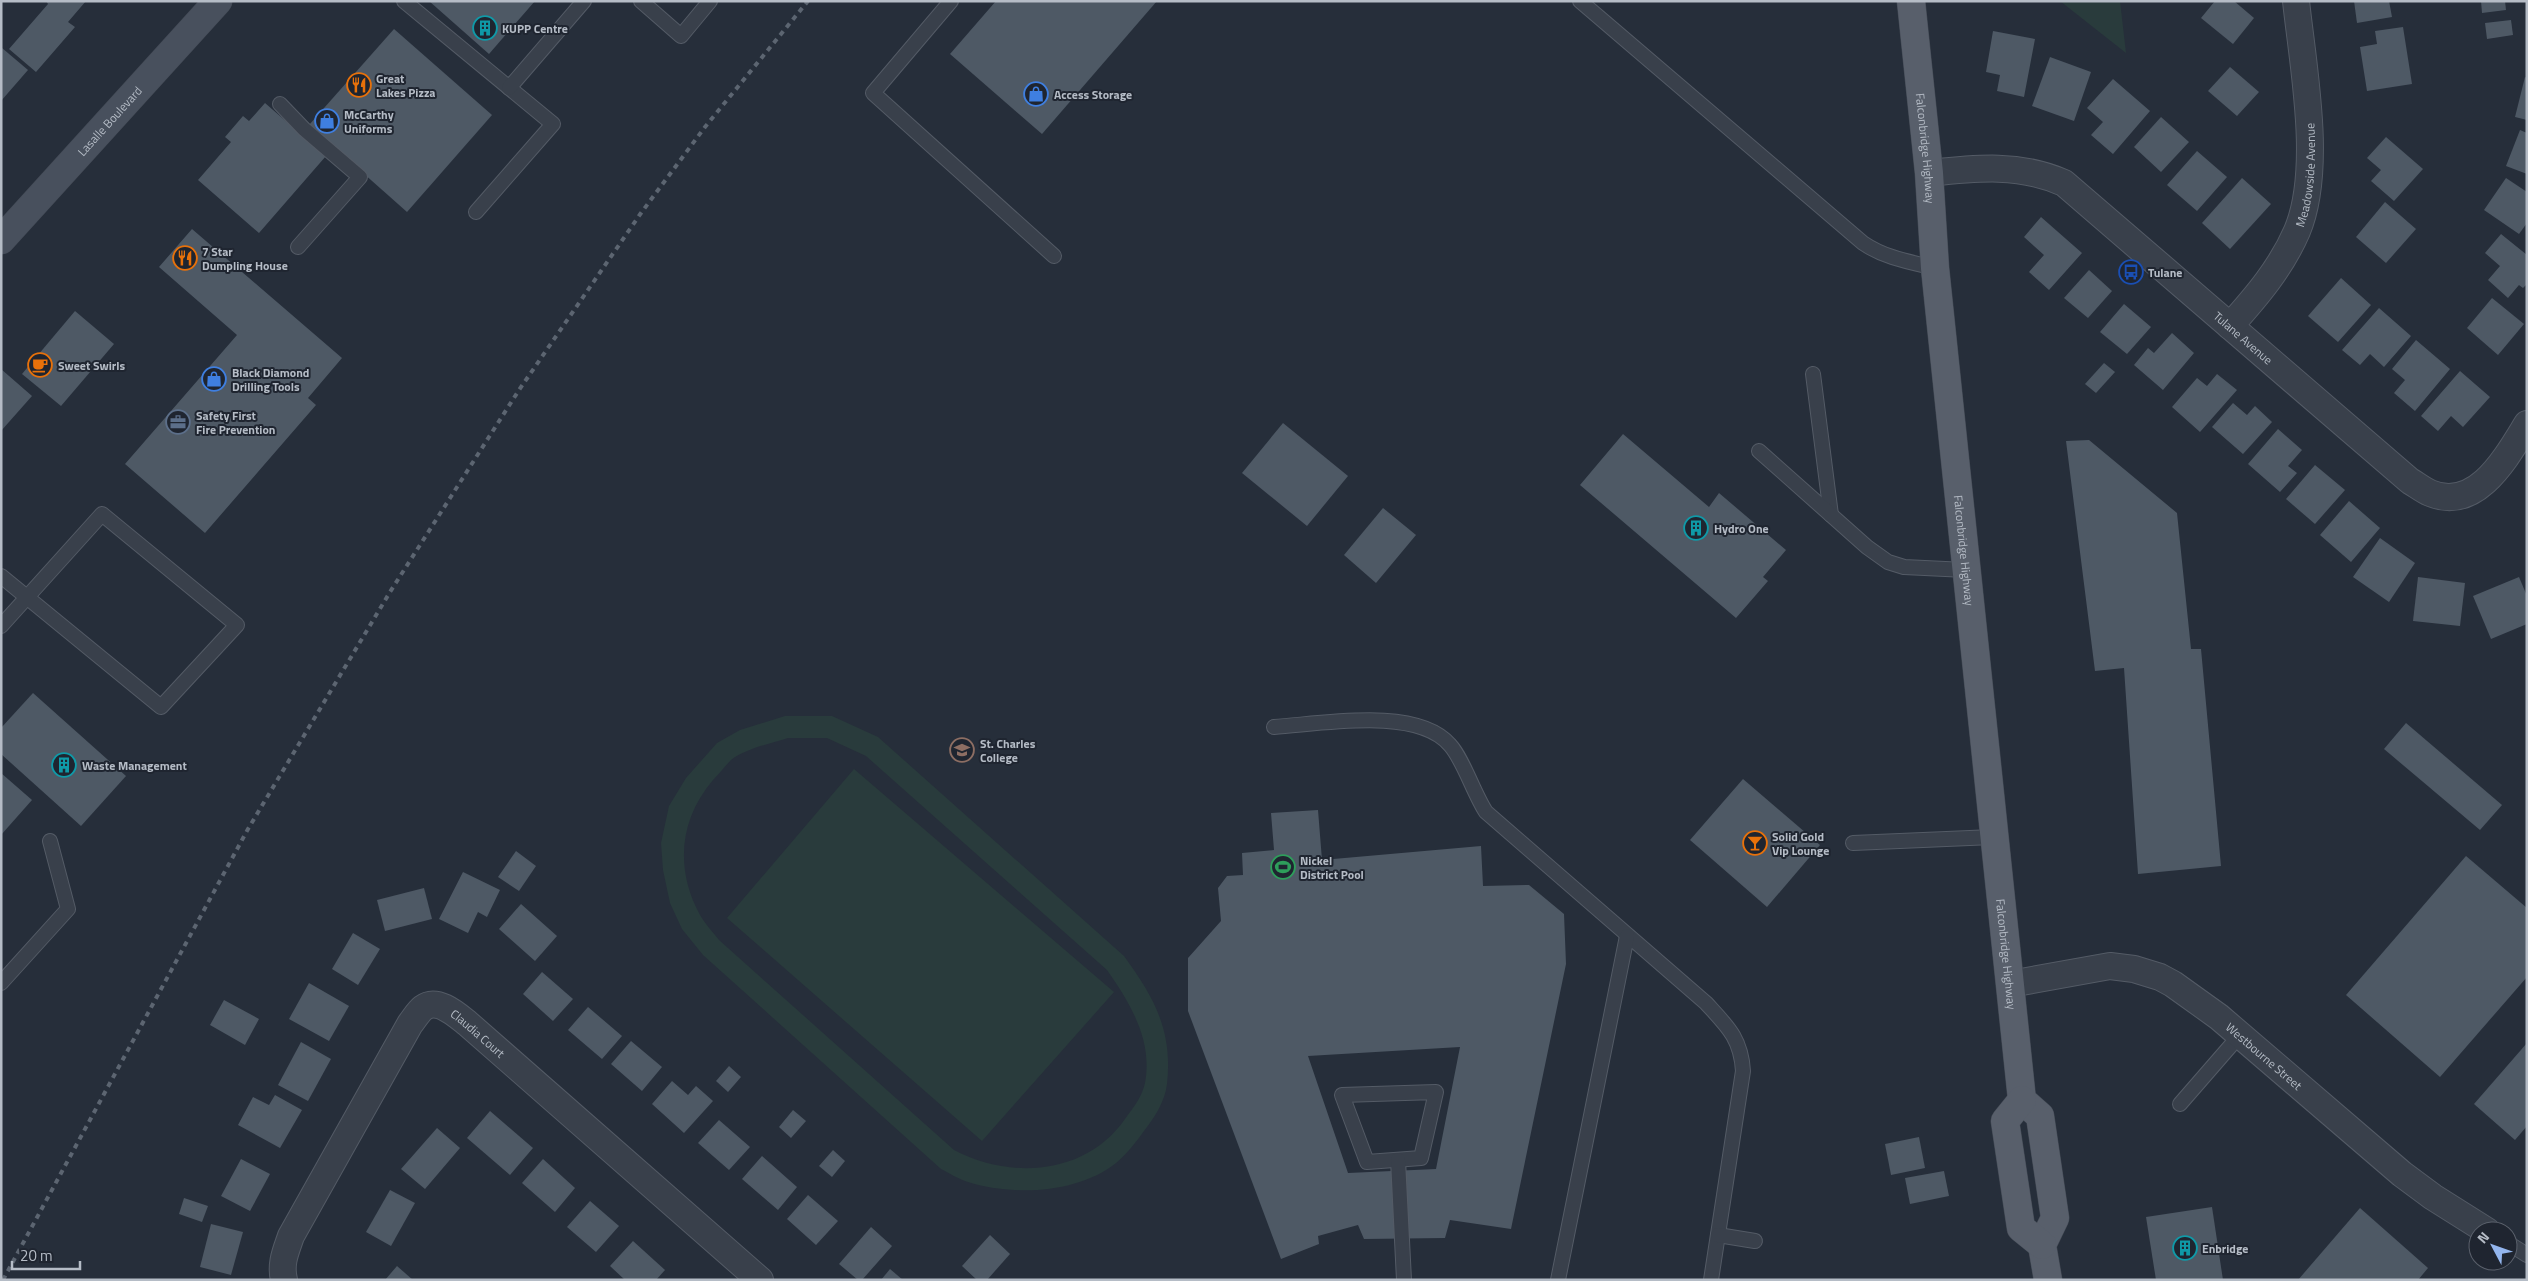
<svg xmlns="http://www.w3.org/2000/svg" width="2528" height="1281" viewBox="0 0 2528 1281" font-family="'Titillium Web',sans-serif">
  <style>
    .green { fill: #293b3c; fill-rule: evenodd }
    .building { fill: #4e5965; fill-rule: evenodd }
    .lines { fill: none; stroke-linecap: round; stroke-linejoin: round }
    .lane-casing { stroke: #545b66; stroke-width: 16 }
    .street-casing { stroke: #545b66; stroke-width: 28 }
    .secondary-casing { stroke: #424954; stroke-width: 29 }
    .primary-casing { stroke: #424954; stroke-width: 29 }
    .lane { stroke: #39404b; stroke-width: 14 }
    .street { stroke: #39404b; stroke-width: 26 }
    .secondary { stroke: #48505d; stroke-width: 28 }
    .primary { stroke: #585f6b; stroke-width: 28 }
    .rail { stroke: #5c6571; stroke-width: 4; stroke-dasharray: 5 5; stroke-linecap: butt }
    .labels { text-anchor: middle; dominant-baseline: central; stroke-width: 4; stroke-linejoin: round; paint-order: stroke }
    .poi-label { font-size: 12px; font-weight: bold; fill: #b5bcc6; stroke: #1f2530; text-anchor: start }
    .street-label { font-size: 12px; fill: #b5bcc6; stroke: #1f2530 }
  </style>
  <rect width="100%" height="100%" fill="#262e3a"/>
  <!-- green -->
  <g class="green">
    <path d="M 2060,1 L 2120,1 L 2126,53 Z"/>
    <path d="M 785,716 L 832,716 L 878,737 L 1124,956 C 1154,997 1173,1031 1167,1084 C 1165,1102 1154,1118 1144,1131 C 1136,1142 1127,1154 1116,1163 C 1077,1194 1013,1196 968,1182 C 958,1179 949,1173 941,1169 L 703,955 L 682,929 L 670,903 L 663,870 L 661,843 L 669,806 L 686,778 L 717,743 L 740,730 ZM 788,738 L 827,738 L 866,756 L 1107,970 C 1130,1003 1153,1040 1145,1083 C 1142,1097 1133,1108 1125,1119 C 1086,1175 1011,1180 954,1150 L 719,940 C 713,932 705,924 700,915 C 675,869 679,820 713,780 C 719,774 725,766 731,760 C 747,748 770,744 788,738 Z"/>
    <path d="M 854,769 L 1114,992 L 982,1141 L 727,918 Z"/>
  </g>
  <!-- building -->
  <g class="building">
    <path d="M 46,1 L 86,1 L 68,22 L 75,27 L 36,72 L 9,49 L 48,4 Z"/>
    <path d="M 429,1 L 535,1 L 489,54 Z"/>
    <path d="M 996,1 L 1157,1 L 1042,134 L 950,54 Z"/>
    <path d="M 2215,1 L 2234,1 L 2254,18 L 2233,44 L 2201,18 Z"/>
    <path d="M 2354,1 L 2389,1 L 2392,17 L 2357,23 Z"/>
    <path d="M 2481,1 L 2505,1 L 2506,10 L 2482,13 Z"/>
    <path d="M 2511,20 L 2513,35 L 2487,39 L 2485,23 Z"/>
    <path d="M 2403,27 L 2412,84 L 2367,91 L 2360,47 L 2377,44 L 2375,31 Z"/>
    <path d="M 394,29 L 492,115 L 407,212 L 309,125 Z"/>
    <path d="M 1993,31 L 2035,39 L 2024,97 L 1997,91 L 2000,75 L 1986,72 Z"/>
    <path d="M 2,48 L 28,70 L 1,101 L 1,50 Z"/>
    <path d="M 2050,57 L 2091,72 L 2074,121 L 2032,106 Z"/>
    <path d="M 2230,67 L 2259,92 L 2237,116 L 2208,91 Z"/>
    <path d="M 2525,77 L 2527,78 L 2527,120 L 2515,117 Z"/>
    <path d="M 2113,79 L 2150,111 L 2113,154 L 2091,135 L 2103,122 L 2087,108 Z"/>
    <path d="M 265,103 L 326,156 L 259,233 L 198,180 L 231,142 L 225,137 L 243,116 L 249,121 Z"/>
    <path d="M 2161,117 L 2189,142 L 2161,172 L 2134,147 Z"/>
    <path d="M 2520,130 L 2527,133 L 2527,174 L 2506,166 Z"/>
    <path d="M 2386,137 L 2423,169 L 2394,201 L 2371,181 L 2381,170 L 2367,158 Z"/>
    <path d="M 2197,151 L 2227,177 L 2197,211 L 2167,185 Z"/>
    <path d="M 2242,178 L 2271,204 L 2230,249 L 2202,223 Z"/>
    <path d="M 2506,178 L 2527,192 L 2527,223 L 2519,234 L 2484,210 Z"/>
    <path d="M 2385,202 L 2416,229 L 2386,263 L 2356,237 Z"/>
    <path d="M 2041,217 L 2082,253 L 2049,290 L 2029,272 L 2044,255 L 2024,237 Z"/>
    <path d="M 192,229 L 342,358 L 308,398 L 316,405 L 205,533 L 125,464 L 237,335 L 159,267 Z"/>
    <path d="M 2501,234 L 2527,255 L 2527,284 L 2523,288 L 2519,285 L 2508,298 L 2488,280 L 2500,266 L 2485,253 Z"/>
    <path d="M 2089,270 L 2112,291 L 2088,318 L 2064,298 Z"/>
    <path d="M 2341,278 L 2371,305 L 2338,342 L 2308,316 Z"/>
    <path d="M 2492,298 L 2524,324 L 2498,355 L 2467,328 Z"/>
    <path d="M 2124,304 L 2151,327 L 2127,354 L 2100,332 Z"/>
    <path d="M 2379,308 L 2411,336 L 2384,367 L 2370,354 L 2360,365 L 2342,350 Z"/>
    <path d="M 75,311 L 114,344 L 61,406 L 22,374 Z"/>
    <path d="M 2172,333 L 2194,353 L 2163,390 L 2134,365 L 2148,348 L 2154,353 Z"/>
    <path d="M 2416,340 L 2450,369 L 2415,411 L 2394,393 L 2405,380 L 2392,369 Z"/>
    <path d="M 2104,363 L 2115,372 L 2096,393 L 2085,384 Z"/>
    <path d="M 1,369 L 32,396 L 1,431 Z"/>
    <path d="M 2460,371 L 2490,397 L 2463,427 L 2451,416 L 2438,431 L 2421,416 Z"/>
    <path d="M 2217,374 L 2237,390 L 2200,432 L 2172,407 L 2197,378 L 2207,386 Z"/>
    <path d="M 2233,403 L 2247,415 L 2255,406 L 2272,422 L 2243,454 L 2212,427 Z"/>
    <path d="M 1283,423 L 1348,476 L 1307,526 L 1242,473 Z"/>
    <path d="M 2278,429 L 2302,450 L 2288,466 L 2297,473 L 2280,492 L 2248,464 Z"/>
    <path d="M 1623,434 L 1709,507 L 1719,493 L 1786,550 L 1763,577 L 1768,581 L 1736,618 L 1580,485 Z"/>
    <path d="M 2089,440 L 2177,513 L 2191,649 L 2201,649 L 2221,866 L 2138,874 L 2124,668 L 2095,671 L 2066,441 Z"/>
    <path d="M 2315,465 L 2345,490 L 2315,524 L 2286,499 Z"/>
    <path d="M 2349,501 L 2380,528 L 2351,562 L 2320,535 Z"/>
    <path d="M 1383,508 L 1416,535 L 1376,583 L 1344,555 Z"/>
    <path d="M 2380,538 L 2415,563 L 2389,602 L 2353,577 Z"/>
    <path d="M 2418,577 L 2465,583 L 2460,626 L 2413,621 Z"/>
    <path d="M 2519,577 L 2527,596 L 2527,624 L 2491,639 L 2473,596 Z"/>
    <path d="M 33,693 L 126,776 L 81,826 L 1,754 L 1,728 Z"/>
    <path d="M 2406,723 L 2502,805 L 2480,830 L 2384,749 Z"/>
    <path d="M 1,773 L 32,800 L 1,835 Z"/>
    <path d="M 1743,779 L 1820,845 L 1767,907 L 1690,840 Z"/>
    <path d="M 1318,810 L 1322,860 L 1481,846 L 1483,886 L 1529,885 L 1564,914 L 1566,964 L 1511,1229 L 1450,1220 L 1445,1238 L 1364,1239 L 1358,1225 L 1318,1236 L 1319,1244 L 1281,1259 L 1188,1011 L 1188,958 L 1221,921 L 1218,888 L 1227,876 L 1243,875 L 1242,853 L 1274,850 L 1271,813 ZM 1460,1047 L 1436,1169 L 1348,1173 L 1308,1056 Z"/>
    <path d="M 516,851 L 536,866 L 519,891 L 498,877 Z"/>
    <path d="M 2466,856 L 2527,908 L 2527,977 L 2440,1077 L 2346,995 Z"/>
    <path d="M 463,872 L 500,890 L 487,917 L 478,912 L 468,933 L 439,919 Z"/>
    <path d="M 424,888 L 432,919 L 385,931 L 377,900 Z"/>
    <path d="M 521,904 L 557,936 L 535,961 L 499,929 Z"/>
    <path d="M 353,933 L 380,949 L 358,985 L 332,969 Z"/>
    <path d="M 542,972 L 573,999 L 553,1021 L 523,994 Z"/>
    <path d="M 309,983 L 349,1006 L 329,1041 L 289,1019 Z"/>
    <path d="M 224,1000 L 259,1019 L 245,1045 L 210,1025 Z"/>
    <path d="M 588,1007 L 622,1036 L 602,1059 L 568,1030 Z"/>
    <path d="M 631,1041 L 662,1067 L 642,1091 L 611,1064 Z"/>
    <path d="M 301,1042 L 331,1059 L 308,1101 L 278,1085 Z"/>
    <path d="M 2527,1043 L 2527,1126 L 2515,1140 L 2474,1104 Z"/>
    <path d="M 729,1066 L 741,1077 L 728,1092 L 716,1081 Z"/>
    <path d="M 672,1081 L 688,1095 L 696,1086 L 713,1101 L 684,1133 L 652,1104 Z"/>
    <path d="M 275,1095 L 302,1110 L 280,1148 L 238,1125 L 253,1097 L 269,1105 Z"/>
    <path d="M 793,1110 L 806,1121 L 791,1138 L 779,1127 Z"/>
    <path d="M 490,1111 L 533,1148 L 510,1175 L 467,1138 Z"/>
    <path d="M 719,1120 L 750,1147 L 729,1170 L 698,1143 Z"/>
    <path d="M 437,1128 L 460,1148 L 425,1189 L 401,1169 Z"/>
    <path d="M 1919,1137 L 1925,1168 L 1891,1175 L 1885,1144 Z"/>
    <path d="M 833,1150 L 845,1161 L 832,1177 L 819,1166 Z"/>
    <path d="M 762,1156 L 797,1187 L 778,1210 L 742,1179 Z"/>
    <path d="M 241,1159 L 270,1174 L 250,1211 L 221,1196 Z"/>
    <path d="M 543,1159 L 575,1188 L 555,1212 L 522,1183 Z"/>
    <path d="M 1944,1171 L 1949,1196 L 1910,1204 L 1905,1178 Z"/>
    <path d="M 390,1190 L 415,1203 L 391,1246 L 366,1232 Z"/>
    <path d="M 808,1195 L 838,1221 L 816,1245 L 787,1219 Z"/>
    <path d="M 184,1198 L 208,1206 L 202,1222 L 179,1214 Z"/>
    <path d="M 590,1201 L 619,1226 L 596,1252 L 567,1227 Z"/>
    <path d="M 2212,1207 L 2223,1280 L 2156,1280 L 2146,1217 Z"/>
    <path d="M 2360,1208 L 2428,1268 L 2418,1280 L 2298,1280 Z"/>
    <path d="M 211,1224 L 243,1232 L 231,1275 L 200,1267 Z"/>
    <path d="M 871,1227 L 892,1246 L 862,1280 L 858,1280 L 839,1264 Z"/>
    <path d="M 990,1235 L 1010,1254 L 987,1280 L 977,1280 L 962,1266 Z"/>
    <path d="M 633,1241 L 665,1270 L 656,1280 L 625,1280 L 610,1266 Z"/>
    <path d="M 397,1266 L 413,1280 L 385,1280 Z"/>
    <path d="M 890,1269 L 903,1280 L 881,1280 Z"/>
  </g>
  <g class="lines">
    <!-- lane casing -->
    <g class="lane-casing">
      <g id="lane">
        <path d="M 404,1 L 553,124 L 476,212"/>
        <path d="M 641,1 L 681,36 L 710,1"/>
        <path d="M 951,1 L 873,93 L 1054,256"/>
        <path d="M 1580,1 L 1863,243 C 1885,258 1910,262 1935,268"/>
        <path d="M 509,88 L 584,1"/>
        <path d="M 280,104 L 304,129 L 360,177 L 298,247"/>
        <path d="M 1813,374 L 1831,515"/>
        <path d="M 1759,451 L 1867,547 L 1888,562 L 1904,567 L 1966,570"/>
        <path d="M 1,576 L 161,707 L 237,625 L 102,514 L 1,626"/>
        <path d="M 1274,727 C 1321,724 1417,706 1450,745 C 1463,759 1474,794 1486,812 L 1706,1003 C 1727,1026 1741,1038 1743,1071 L 1711,1280"/>
        <path d="M 1853,843 L 1993,837"/>
        <path d="M 1,983 L 68,909 L 50,841"/>
        <path d="M 1436,1092 L 1421,1158 L 1367,1162 L 1342,1095 Z"/>
        <path d="M 2180,1104 L 2240,1035"/>
        <path d="M 1398,1160 L 1404,1280"/>
        <path d="M 1718,1235 L 1755,1241"/>
        <path d="M 2508,1243 L 2527,1255"/>
        <path d="M 1558,1280 L 1627,936"/>
      </g>
    </g>
    <!-- street casing -->
    <g class="street-casing">
      <g id="street">
        <path id="s1" d="M 1929,173 C 1976,168 2019,163 2064,183 L 2410,481 C 2417,485 2423,490 2430,493 C 2477,513 2507,456 2527,424"/>
        <path id="s2" d="M 2230,326 C 2256,297 2281,268 2297,231 C 2323,169 2303,67 2296,1"/>
        <path id="s3" d="M 2010,984 L 2110,966 L 2134,969 L 2160,977 L 2173,984 L 2219,1017 L 2402,1174 L 2433,1197 L 2487,1231"/>
        <path id="s4" d="M 284,1280 C 280,1263 286,1251 291,1236 L 410,1024 C 414,1019 418,1012 423,1008 C 437,997 457,1015 467,1023 L 760,1280"/>
      </g>
    </g>
    <!-- secondary casing -->
    <g class="secondary-casing">
      <g id="secondary">
        <path id="s5" d="M 1,240 L 218,1"/>
      </g>
    </g>
    <!-- primary casing -->
    <g class="primary-casing">
      <g id="primary">
        <path id="s6" d="M 1911,1 L 1929,173 L 1935,268 L 2022,1100 L 2040,1116 L 2055,1218 L 2042,1245 L 2048,1280"/>
        <path d="M 2022,1100 L 2005,1121 L 2021,1228 L 2042,1245"/>
      </g>
    </g>
    <!-- lane -->
    <use href="#lane" class="lane"/>
    <!-- street -->
    <use href="#street" class="street"/>
    <!-- secondary -->
    <use href="#secondary" class="secondary"/>
    <!-- primary -->
    <use href="#primary" class="primary"/>
    <!-- rail -->
    <path class="rail" d="M 3,1280 L 248,829 L 390,592 L 519,390 L 641,213 L 705,127 L 808,1"/>
  </g>
  <!-- icons -->
  <defs>
    <g id="building-ring" transform="scale(1.25)"><circle r="9.5" fill="#1f2530" stroke="#0f9aa8" stroke-width="1.5"/><path d="M-4-6H4V6H1V3H-1V6H-4ZM-2.5-4.3h1.7v1.8h-1.7ZM.8-4.3h1.7v1.8H.8ZM-2.5-1h1.7V.8h-1.7ZM.8-1h1.7V.8H.8Z" fill="#0f9aa8"/></g>
    <g id="restaurant-ring" transform="scale(1.25)"><circle r="9.5" fill="#1f2530" stroke="#e8710a" stroke-width="1.5"/><path d="M-5-6h1v4h1v-4h1v4h1v-4h1v5L-1.5 .5V6h-2V.5L-5-1ZM5-6V6H3V1.5H1.5Q1.5-4 5-6Z" fill="#e8710a"/></g>
    <g id="shop-ring" transform="scale(1.25)"><circle r="9.5" fill="#1f2530" stroke="#3f7fe0" stroke-width="1.5"/><path d="M-5-2.5h2.3a2.7 3.5 0 0 1 5.4 0H5L5.5 6h-11ZM-1.5-2.5h3a1.5 2.3 0 0 0-3 0Z" fill="#3f7fe0"/></g>
    <g id="bus-ring" transform="scale(1.25)"><circle r="9.5" fill="#1f2530" stroke="#1a4fb4" stroke-width="1.5"/><path d="M-5-6H5V4H4V6H2V4H-2V6H-4V4H-5ZM-3.5-4V0h7V-4ZM-3.5 1.2v1.5H-2V1.2ZM2 1.2v1.5H3.5V1.2Z" fill="#1a4fb4"/></g>
    <g id="cafe-ring" transform="scale(1.25)"><circle r="9.5" fill="#1f2530" stroke="#e8710a" stroke-width="1.5"/><path d="M-5.5-4.5H6V0H3Q3 3.5 0 3.5H-2.5Q-5.5 3.5-5.5 0ZM3-3.2v2h1.7v-2ZM-6 4.5H4V6H-6Z" fill="#e8710a"/></g>
    <g id="office-ring" transform="scale(1.25)"><circle r="9.5" fill="#1f2530" stroke="#5c6f8a" stroke-width="1.5"/><path d="M-6-3h4V-5.5h4V-3h4V5H-6ZM-1-4.5V-3h2v-1.5ZM-6 0V1H6V0Z" fill="#5c6f8a"/></g>
    <g id="school-ring" transform="scale(1.25)"><circle r="9.5" fill="#1f2530" stroke="#8d6e63" stroke-width="1.5"/><path d="M0-5L7-2L0 1L-7-2ZM-4 1L0 2.5L4 1V4Q0 6-4 4Z" fill="#8d6e63"/></g>
    <g id="bar-ring" transform="scale(1.25)"><circle r="9.5" fill="#1f2530" stroke="#e8710a" stroke-width="1.5"/><path d="M-6-5H6L.8 .8V4.5H3.5V6h-7V4.5H-.8V.8Z" fill="#e8710a"/></g>
    <g id="stadium-ring" transform="scale(1.25)"><circle r="9.5" fill="#1f2530" stroke="#2e9e5b" stroke-width="1.5"/><path d="M0-5a6.5 5 0 1 0 0 10a6.5 5 0 1 0 0-10ZM-3.5-1.8h7v3.6h-7Z" fill="#2e9e5b"/></g>
  </defs>
  <g fill-rule="evenodd">
    <use href="#building-ring" x="485" y="28"/>
    <use href="#restaurant-ring" x="359" y="85"/>
    <use href="#shop-ring" x="1036" y="94"/>
    <use href="#shop-ring" x="327" y="121"/>
    <use href="#restaurant-ring" x="185" y="258"/>
    <use href="#bus-ring" x="2131" y="272"/>
    <use href="#cafe-ring" x="40" y="365"/>
    <use href="#shop-ring" x="214" y="379"/>
    <use href="#office-ring" x="178" y="422"/>
    <use href="#building-ring" x="1696" y="528"/>
    <use href="#school-ring" x="962" y="750"/>
    <use href="#building-ring" x="64" y="765"/>
    <use href="#bar-ring" x="1755" y="843"/>
    <use href="#stadium-ring" x="1283" y="867"/>
    <use href="#building-ring" x="2185" y="1248"/>
  </g>
  <g class="labels">
    <!-- poi labels -->
    <g class="poi-label">
      <text x="502" y="28">KUPP Centre</text>
      <text x="376" y="78">Great<tspan x="376" dy="14">Lakes Pizza</tspan></text>
      <text x="1054" y="94">Access Storage</text>
      <text x="344" y="114">McCarthy<tspan x="344" dy="14">Uniforms</tspan></text>
      <text x="202" y="251">7 Star<tspan x="202" dy="14">Dumpling House</tspan></text>
      <text x="2148" y="272">Tulane</text>
      <text x="58" y="365">Sweet Swirls</text>
      <text x="232" y="372">Black Diamond<tspan x="232" dy="14">Drilling Tools</tspan></text>
      <text x="196" y="415">Safety First<tspan x="196" dy="14">Fire Prevention</tspan></text>
      <text x="1714" y="528">Hydro One</text>
      <text x="980" y="743">St. Charles<tspan x="980" dy="14">College</tspan></text>
      <text x="82" y="765">Waste Management</text>
      <text x="1772" y="836">Solid Gold<tspan x="1772" dy="14">Vip Lounge</tspan></text>
      <text x="1300" y="860">Nickel<tspan x="1300" dy="14">District Pool</tspan></text>
      <text x="2202" y="1248">Enbridge</text>
    </g>
    <!-- street labels -->
    <g class="street-label">
      <text stroke="none"><textPath href="#s5" startOffset="161">Lasalle Boulevard</textPath></text>
      <text stroke="none"><textPath href="#s6" startOffset="148">Falconbridge Highway</textPath></text>
      <text stroke="none"><textPath href="#s2" startOffset="174">Meadowside Avenue</textPath></text>
      <text stroke="none"><textPath href="#s1" startOffset="374">Tulane Avenue</textPath></text>
      <text stroke="none"><textPath href="#s6" startOffset="552">Falconbridge Highway</textPath></text>
      <text stroke="none"><textPath href="#s6" startOffset="958">Falconbridge Highway</textPath></text>
      <text stroke="none"><textPath href="#s4" startOffset="374">Claudia Court</textPath></text>
      <text stroke="none"><textPath href="#s3" startOffset="284">Westbourne Street</textPath></text>
    </g>
  </g>
  <!-- border -->
  <rect width="2528" height="1281" fill="none" stroke="#b5bcc6" stroke-width="5"/>
  <!-- north arrow -->
  <g transform="translate(2493 1246) rotate(311)"><circle r="24" fill="#1f2530" stroke="#5b616c"/>
  <path d="M0-4L9 19L0 12L-9 19Z" fill="#93b5ed"/>
  <text y="-8" font-size="14" font-weight="bold" text-anchor="middle" fill="#b5bcc6">N</text>
  </g>
  <!-- scale -->
  <path d="M12 1261v8h68v-8" fill="none" stroke="#b5bcc6" stroke-width="2.5"/>
  <text x="20" y="1261" font-size="15" fill="#b5bcc6" stroke="#1f2530" stroke-width="4" paint-order="stroke">20 m</text>
</svg>
